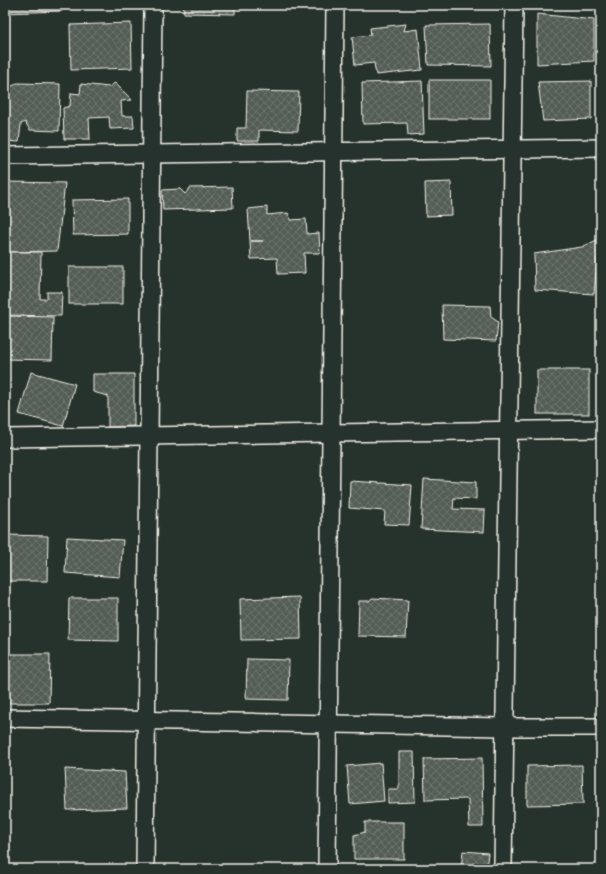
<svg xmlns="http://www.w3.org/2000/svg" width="606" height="874" viewBox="0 0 606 874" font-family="'Gochi Hand',sans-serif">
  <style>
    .building { fill: url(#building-cross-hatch); stroke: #f4f1e8 }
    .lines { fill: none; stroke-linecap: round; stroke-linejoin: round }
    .street-casing { stroke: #f4f1e8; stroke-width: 20 }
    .street { stroke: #26332d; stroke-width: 17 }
  </style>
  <defs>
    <pattern id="building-cross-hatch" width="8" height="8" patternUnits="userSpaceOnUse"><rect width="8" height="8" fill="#525c55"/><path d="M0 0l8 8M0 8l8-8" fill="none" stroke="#6c746d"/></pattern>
  </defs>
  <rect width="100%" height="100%" fill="#26332d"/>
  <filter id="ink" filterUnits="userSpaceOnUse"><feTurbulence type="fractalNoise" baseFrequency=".025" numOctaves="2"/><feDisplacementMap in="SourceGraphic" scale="8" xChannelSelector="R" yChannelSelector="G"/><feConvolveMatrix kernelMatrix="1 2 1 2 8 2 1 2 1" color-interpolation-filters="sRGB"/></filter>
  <g filter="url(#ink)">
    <!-- building -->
    <g class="building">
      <path d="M 5,5 L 62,5 L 62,11 L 5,13 Z"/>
      <path d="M 183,5 L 235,5 L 235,14 L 184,13 Z"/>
      <path d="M 255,5 L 301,5 L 301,8 Z"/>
      <path d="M 537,14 L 594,20 L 594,61 L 537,64 Z"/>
      <path d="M 131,23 L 132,68 L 71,70 L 70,25 Z"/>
      <path d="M 406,24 L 404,31 L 418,29 L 422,70 L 376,75 L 374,63 L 355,65 L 352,37 L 371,35 L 370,28 Z"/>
      <path d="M 490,24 L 491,66 L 428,65 L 426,25 Z"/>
      <rect x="429" y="80" width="61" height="39"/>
      <path d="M 422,81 L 424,134 L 408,135 L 407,123 L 363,124 L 362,83 Z"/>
      <path d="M 591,81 L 591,119 L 543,121 L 538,82 Z"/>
      <path d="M 17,83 L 60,84 L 59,131 L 30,130 L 25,122 L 21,124 L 19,142 L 5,141 L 5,85 L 13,86 Z"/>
      <path d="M 115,83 L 132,100 L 121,101 L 122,116 L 133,116 L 134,128 L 110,129 L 109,117 L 89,118 L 90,139 L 64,139 L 63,108 L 70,106 L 71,93 L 80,94 L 81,84 L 109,87 Z"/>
      <path d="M 247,91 L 299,92 L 298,131 L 259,130 L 259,141 L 237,141 L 237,128 L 246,128 Z"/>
      <path d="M 5,182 L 65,183 L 57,251 L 5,252 Z"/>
      <path d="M 451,182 L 452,215 L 426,216 L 425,183 Z"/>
      <path d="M 232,187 L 233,208 L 163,210 L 162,190 L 180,189 L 185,194 L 190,188 Z"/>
      <path d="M 128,199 L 128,234 L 73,235 L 72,200 Z"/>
      <path d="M 267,207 L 267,215 L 288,213 L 291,220 L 306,219 L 307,234 L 319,233 L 320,253 L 304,253 L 305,273 L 278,274 L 277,258 L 251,259 L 250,241 L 263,241 L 250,241 L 248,209 Z"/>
      <path d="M 599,239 L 594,294 L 535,290 L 534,254 L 582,247 Z"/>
      <path d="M 5,252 L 41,252 L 40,299 L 47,299 L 47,292 L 62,292 L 61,316 L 5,315 Z"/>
      <rect x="69" y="267" width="54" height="37"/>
      <path d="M 442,305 L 490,306 L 491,317 L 498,322 L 496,341 L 443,339 Z"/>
      <path d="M 5,316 L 53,317 L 52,360 L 5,359 Z"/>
      <rect x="537" y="370" width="52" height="44"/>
      <path d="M 31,372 L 75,384 L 63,426 L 19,414 Z"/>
      <path d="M 93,374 L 134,374 L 134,426 L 108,427 L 108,396 L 93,392 Z"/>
      <path d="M 424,479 L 476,482 L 476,499 L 454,498 L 453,509 L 485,510 L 484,532 L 421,529 Z"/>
      <path d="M 350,481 L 412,485 L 409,525 L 384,524 L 385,511 L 349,508 Z"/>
      <path d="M 5,535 L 48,536 L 47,581 L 5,581 Z"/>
      <path d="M 67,537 L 123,540 L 120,577 L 65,573 Z"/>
      <path d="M 300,597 L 301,639 L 241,640 L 240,599 Z"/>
      <path d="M 69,598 L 118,598 L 118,641 L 68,640 Z"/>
      <path d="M 372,598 L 408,600 L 406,637 L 358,636 L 359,601 L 369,601 Z"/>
      <path d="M 5,654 L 50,654 L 49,703 L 5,703 Z"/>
      <path d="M 247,659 L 289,660 L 288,700 L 246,699 Z"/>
      <path d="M 399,752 L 414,752 L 415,802 L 388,803 L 388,789 L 399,789 Z"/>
      <path d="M 482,758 L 483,827 L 469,827 L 468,799 L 425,800 L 424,759 Z"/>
      <path d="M 381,763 L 384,801 L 350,804 L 347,766 Z"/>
      <path d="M 582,765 L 583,804 L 527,805 L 527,766 Z"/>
      <path d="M 65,769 L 125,772 L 127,808 L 67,810 Z"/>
      <path d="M 365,822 L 404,822 L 404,859 L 354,859 L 354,835 L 365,832 Z"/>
      <path d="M 463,851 L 488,853 L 486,869 L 461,869 Z"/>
    </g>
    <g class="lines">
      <!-- street casing -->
      <g class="street-casing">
        <g id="street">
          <path d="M 5,156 L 601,148"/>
          <path d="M 5,438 L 601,429"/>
          <path d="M 5,718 L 504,727 L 601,727"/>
          <path d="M 145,869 L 153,5"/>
          <path d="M 327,869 L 335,5"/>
          <path d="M 503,869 L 514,5"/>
        </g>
      </g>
      <!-- street -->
      <use href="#street" class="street"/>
    </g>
  </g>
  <!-- margin -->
  <rect width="606" height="874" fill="none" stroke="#26332d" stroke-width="20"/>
  <rect x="10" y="10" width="586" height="854" fill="none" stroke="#f4f1e8" stroke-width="1.5" filter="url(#ink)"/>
</svg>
